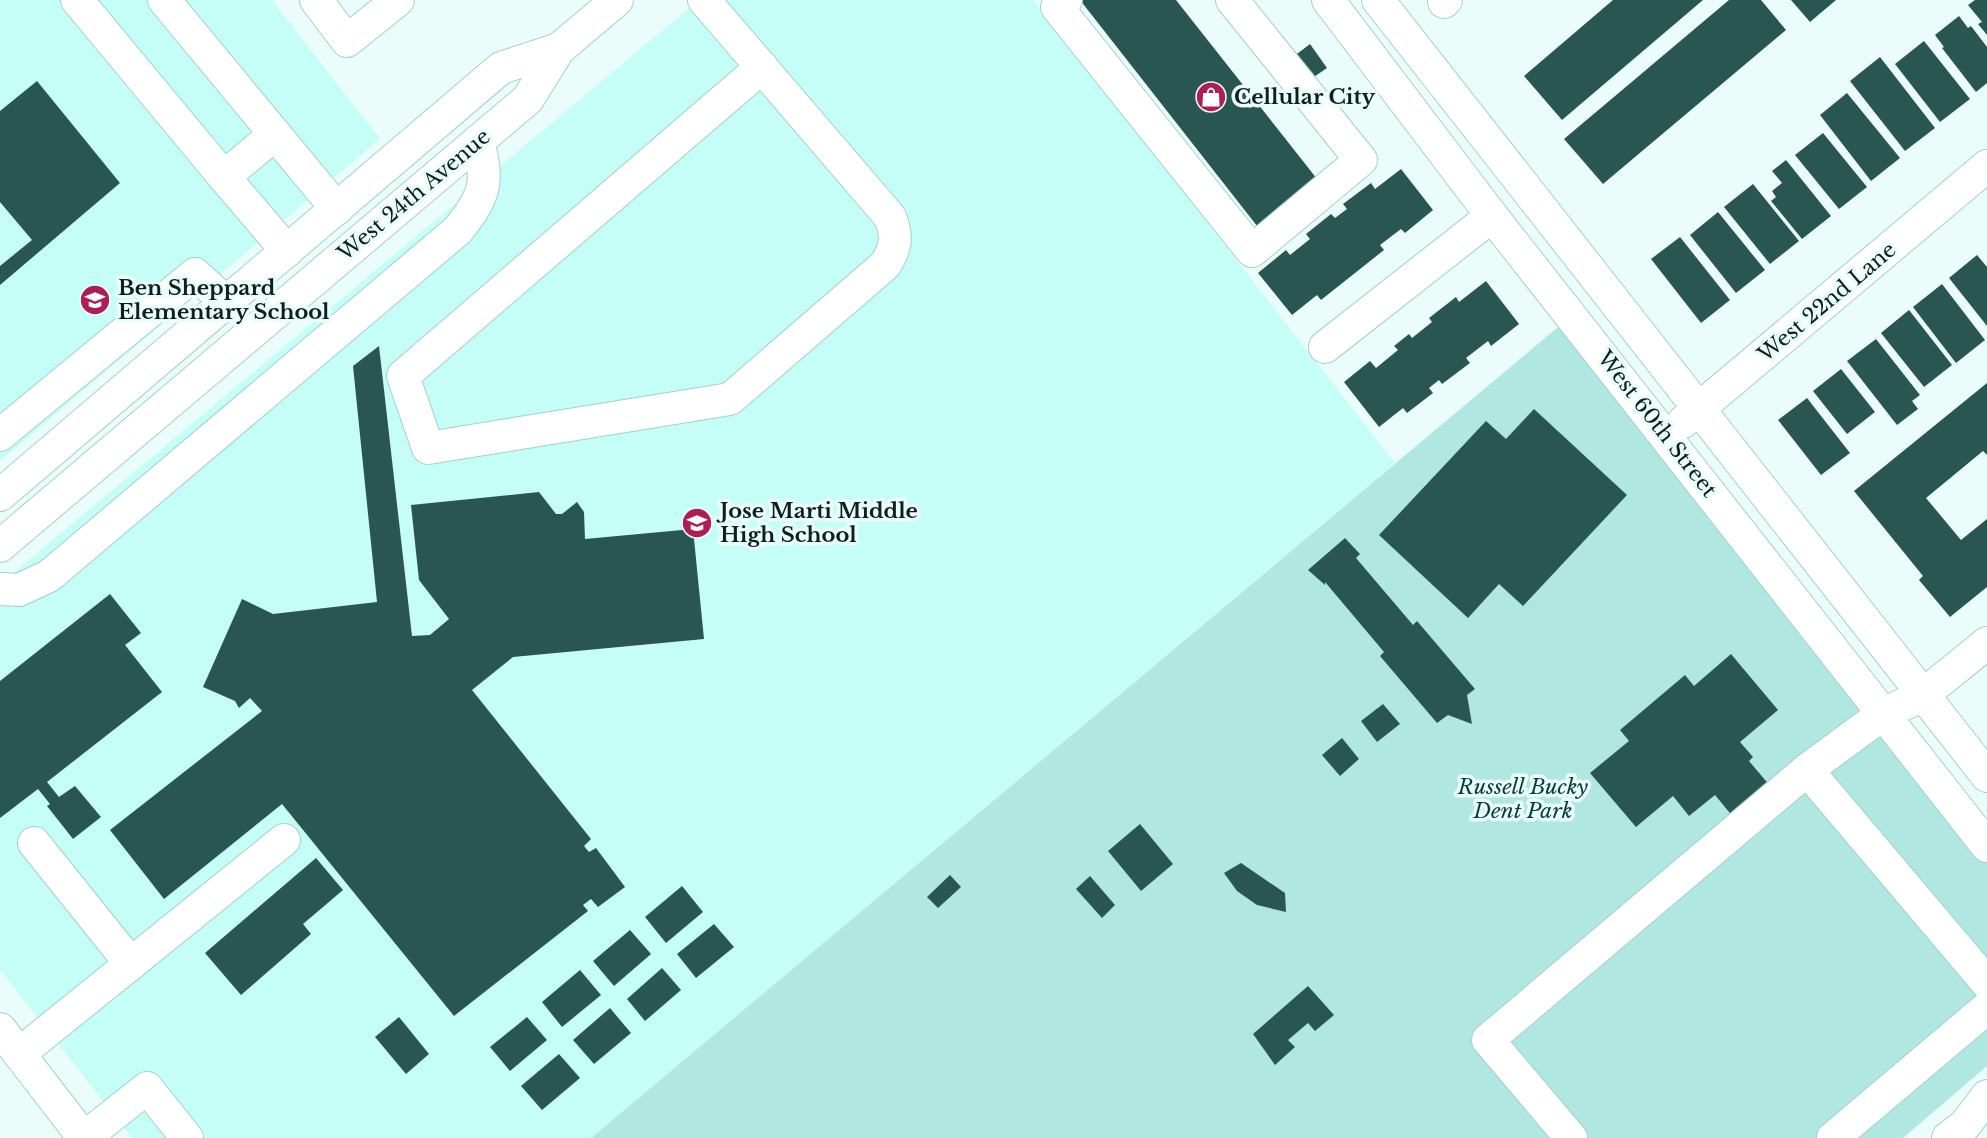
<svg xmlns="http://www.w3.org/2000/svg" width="1987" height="1138" viewBox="0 0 1987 1138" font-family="'Libre Baskerville',serif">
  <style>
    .built { fill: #c4fef6 }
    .green { fill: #b0e8e1 }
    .building { fill: #2a5651 }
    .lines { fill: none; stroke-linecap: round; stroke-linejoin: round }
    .minor-casing { stroke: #a2d1cb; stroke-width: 34 }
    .minor { stroke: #fff; stroke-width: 32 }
    .labels { text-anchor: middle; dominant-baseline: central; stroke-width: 7; stroke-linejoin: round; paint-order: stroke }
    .poi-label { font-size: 21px; font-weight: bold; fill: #0e201e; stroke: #eafdfa; text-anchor: start }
    .street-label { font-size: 21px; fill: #0e201e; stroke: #eafdfa }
    .park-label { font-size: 21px; font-style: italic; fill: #083e3a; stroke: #eafdfa }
  </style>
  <rect width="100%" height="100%" fill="#eafdfa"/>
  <!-- built -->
  <g class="built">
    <path d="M 0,0 L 272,0 L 380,139 L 0,461 Z"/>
    <path d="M 699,0 L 1033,0 L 1395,463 L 591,1138 L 132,1138 L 0,970 L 0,584 Z"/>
  </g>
  <!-- green -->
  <path class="green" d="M 1570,317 L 1987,835 L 1987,1066 L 1903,1138 L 591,1138 Z"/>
  <!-- building -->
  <g class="building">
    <path d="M 1080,0 L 1176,0 L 1321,184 L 1261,231 Z"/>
    <path d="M 1613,0 L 1703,0 L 1562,120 L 1524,76 Z"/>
    <path d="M 1729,0 L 1761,0 L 1786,30 L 1603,184 L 1564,139 Z"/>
    <path d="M 1791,0 L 1836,0 L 1810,22 Z"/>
    <path d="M 1975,0 L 1987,0 L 1987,35 L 1978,24 L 1982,22 L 1968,5 Z"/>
    <path d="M 1959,16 L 1968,28 L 1971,26 L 1987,47 L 1987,83 L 1976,92 L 1942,48 L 1944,47 L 1935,35 Z"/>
    <path d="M 1924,41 L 1970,99 L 1940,122 L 1895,64 Z"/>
    <path d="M 1310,44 L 1327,68 L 1305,83 L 1289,60 Z"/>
    <path d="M 1880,57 L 1935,128 L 1905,151 L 1850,81 Z"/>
    <path d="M 37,81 L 120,183 L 0,285 L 0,266 L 32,240 L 0,202 L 0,111 Z"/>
    <path d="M 1847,93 L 1900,158 L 1871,181 L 1820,115 Z"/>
    <path d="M 1823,133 L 1867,187 L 1839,209 L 1795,155 Z"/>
    <path d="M 1786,160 L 1831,216 L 1802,239 L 1771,201 L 1776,197 L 1772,191 L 1782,183 L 1772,171 Z"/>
    <path d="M 1401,169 L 1433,210 L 1405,233 L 1401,229 L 1380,245 L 1384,250 L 1321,300 L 1317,295 L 1292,315 L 1258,273 L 1286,250 L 1290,255 L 1310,239 L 1306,234 L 1331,214 L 1335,218 L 1347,209 L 1343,204 L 1371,183 L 1375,189 Z"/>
    <path d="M 1753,184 L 1799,241 L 1770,264 L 1724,207 Z"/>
    <path d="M 1718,212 L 1765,270 L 1736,293 L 1690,235 Z"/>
    <path d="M 1680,237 L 1730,300 L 1701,323 L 1651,259 Z"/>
    <path d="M 1977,255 L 1987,267 L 1987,326 L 1949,278 Z"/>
    <path d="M 1486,281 L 1519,324 L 1491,346 L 1488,341 L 1466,358 L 1470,363 L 1442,384 L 1439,380 L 1429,388 L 1433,393 L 1407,413 L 1403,408 L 1379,427 L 1344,382 L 1370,361 L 1376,368 L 1398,350 L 1394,346 L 1409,334 L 1412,338 L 1432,322 L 1429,318 L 1456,297 L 1459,302 Z"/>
    <path d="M 1942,284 L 1985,340 L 1956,363 L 1913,307 Z"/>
    <path d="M 1909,310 L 1952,365 L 1924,387 L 1881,333 Z"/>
    <path d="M 1876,339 L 1920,395 L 1912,401 L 1918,409 L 1897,425 L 1847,361 Z"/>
    <path d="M 379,346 L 412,636 L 430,635 L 449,619 L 419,580 L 411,505 L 539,492 L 556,514 L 562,514 L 577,502 L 584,512 L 585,539 L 693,529 L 704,639 L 513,657 L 472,690 L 591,839 L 584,846 L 589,852 L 596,848 L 625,887 L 598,907 L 591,899 L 583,905 L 588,911 L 454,1016 L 282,804 L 164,899 L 110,830 L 262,711 L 250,698 L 239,708 L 235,701 L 203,687 L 242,599 L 273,614 L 377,602 L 353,366 Z"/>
    <path d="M 1841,369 L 1875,412 L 1847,434 L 1813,391 Z"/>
    <path d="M 1987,383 L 1987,455 L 1983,451 L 1926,498 L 1961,540 L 1987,519 L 1987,587 L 1950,617 L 1919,580 L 1923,576 L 1854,491 Z"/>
    <path d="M 1807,398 L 1850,453 L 1821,475 L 1778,420 Z"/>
    <path d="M 1534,409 L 1627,495 L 1523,606 L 1499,584 L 1468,618 L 1379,535 L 1486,421 L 1506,439 Z"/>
    <path d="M 1345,538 L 1360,554 L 1356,558 L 1413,625 L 1417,621 L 1475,689 L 1467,695 L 1472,724 L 1448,715 L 1437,723 L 1380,656 L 1384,652 L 1325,582 L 1325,585 L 1308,570 Z"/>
    <path d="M 110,594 L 141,633 L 125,645 L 162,692 L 47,782 L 59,797 L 75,786 L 101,817 L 73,839 L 47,806 L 50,804 L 38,789 L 0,818 L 0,681 Z"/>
    <path d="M 1731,654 L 1778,710 L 1740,742 L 1753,757 L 1749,761 L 1771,787 L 1734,818 L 1715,795 L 1689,816 L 1673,796 L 1636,827 L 1590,773 L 1629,741 L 1620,730 L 1685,675 L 1694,686 Z"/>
    <path d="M 1383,704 L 1400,724 L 1377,742 L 1361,721 Z"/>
    <path d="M 1342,738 L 1359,759 L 1340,776 L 1322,755 Z"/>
    <path d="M 1140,824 L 1173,864 L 1141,891 L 1108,851 Z"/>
    <path d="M 316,858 L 343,890 L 303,924 L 311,934 L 241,995 L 205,953 Z"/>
    <path d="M 1241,863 L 1285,893 L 1286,912 L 1257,905 L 1237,891 L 1224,873 Z"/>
    <path d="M 950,875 L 961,887 L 938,908 L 927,897 Z"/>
    <path d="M 1090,876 L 1115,905 L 1102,918 L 1076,889 Z"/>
    <path d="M 682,886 L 703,912 L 666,943 L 645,917 Z"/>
    <path d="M 714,924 L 734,947 L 696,978 L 677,954 Z"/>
    <path d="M 630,930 L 651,954 L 614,986 L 593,961 Z"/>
    <path d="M 662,968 L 681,990 L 645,1021 L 627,999 Z"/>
    <path d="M 580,970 L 601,995 L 562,1027 L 542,1002 Z"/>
    <path d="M 1308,986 L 1334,1015 L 1315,1031 L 1308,1023 L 1288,1040 L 1295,1047 L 1275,1065 L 1253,1034 Z"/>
    <path d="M 610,1008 L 631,1033 L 594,1064 L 573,1040 Z"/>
    <path d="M 399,1017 L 429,1054 L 406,1074 L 375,1037 Z"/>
    <path d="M 527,1017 L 547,1040 L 510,1071 L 490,1047 Z"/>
    <path d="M 559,1054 L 580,1078 L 542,1110 L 521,1086 Z"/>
  </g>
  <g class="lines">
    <!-- minor casing -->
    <g class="minor-casing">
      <g id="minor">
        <path d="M 77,0 L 224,177 L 275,134"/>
        <path d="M 164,0 L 337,209"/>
        <path d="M 316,0 L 347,41 L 398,0"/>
        <path d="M 704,0 L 890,217 C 898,236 896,248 885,265 L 730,399 L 428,448 L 403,376 L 762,67"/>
        <path d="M 1066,0 L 1057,7 L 1252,251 L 1361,160 L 1232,0"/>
        <path d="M 1328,0 L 1492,216 L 1987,846"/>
        <path d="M 1378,0 L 1987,776"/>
        <path d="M 1444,2 L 1446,0"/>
        <path d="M 224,177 L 287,251"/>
        <path d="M 1325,347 L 1492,216"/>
        <path d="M 1683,422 L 1987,166"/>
        <path d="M 0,435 L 195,274 L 227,303"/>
        <path d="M 0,495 L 501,68 L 559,49"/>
        <path d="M 0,546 L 528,99 L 559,49 L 617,0"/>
        <path d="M 0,589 L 19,590 L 49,576 L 458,230 C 484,197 490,183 478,141"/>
        <path d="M 1807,770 L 1987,983"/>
        <path d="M 34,843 L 131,964"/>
        <path d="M 0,1029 L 84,1138"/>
        <path d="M 19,1054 L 284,840"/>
        <path d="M 84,1138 L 147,1088 L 187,1138"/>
        <path d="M 1571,1138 L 1488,1040 L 1807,770 L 1883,714 L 1923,695 L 1987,643"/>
        <path d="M 1833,1138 L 1987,1008"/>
        <path d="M 1948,1138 L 1965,1125 L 1987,1096"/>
      </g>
    </g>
    <!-- minor -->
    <use href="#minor" class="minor"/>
  </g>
  <!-- icons -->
  <defs>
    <g id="shop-disc" transform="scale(1.575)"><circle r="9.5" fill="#af1e52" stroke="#eafdfa"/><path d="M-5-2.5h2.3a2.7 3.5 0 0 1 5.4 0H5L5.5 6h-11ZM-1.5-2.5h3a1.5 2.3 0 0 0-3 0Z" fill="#fff"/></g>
    <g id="school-disc" transform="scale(1.575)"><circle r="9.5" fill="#af1e52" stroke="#eafdfa"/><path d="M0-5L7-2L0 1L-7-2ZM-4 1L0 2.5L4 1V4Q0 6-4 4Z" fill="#fff"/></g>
  </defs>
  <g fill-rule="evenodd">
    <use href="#shop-disc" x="1211" y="97"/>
    <use href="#school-disc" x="95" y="300"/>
    <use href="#school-disc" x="697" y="523"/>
  </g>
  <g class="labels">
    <!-- poi labels -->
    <g class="poi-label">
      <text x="1234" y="97">Cellular City</text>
      <text x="118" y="288">Ben Sheppard<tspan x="118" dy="24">Elementary School</tspan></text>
      <text x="720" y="511">Jose Marti Middle<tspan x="720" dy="24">High School</tspan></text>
    </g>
    <!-- street labels -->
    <g class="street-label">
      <text transform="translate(414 195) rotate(-40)">West 24th Avenue</text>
      <text transform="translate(1827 302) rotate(-40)">West 22nd Lane</text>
      <text transform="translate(1657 424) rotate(52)">West 60th Street</text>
    </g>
    <!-- park labels -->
    <g class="park-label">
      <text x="1523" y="787">Russell Bucky<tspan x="1523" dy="24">Dent Park</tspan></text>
    </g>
  </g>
</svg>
